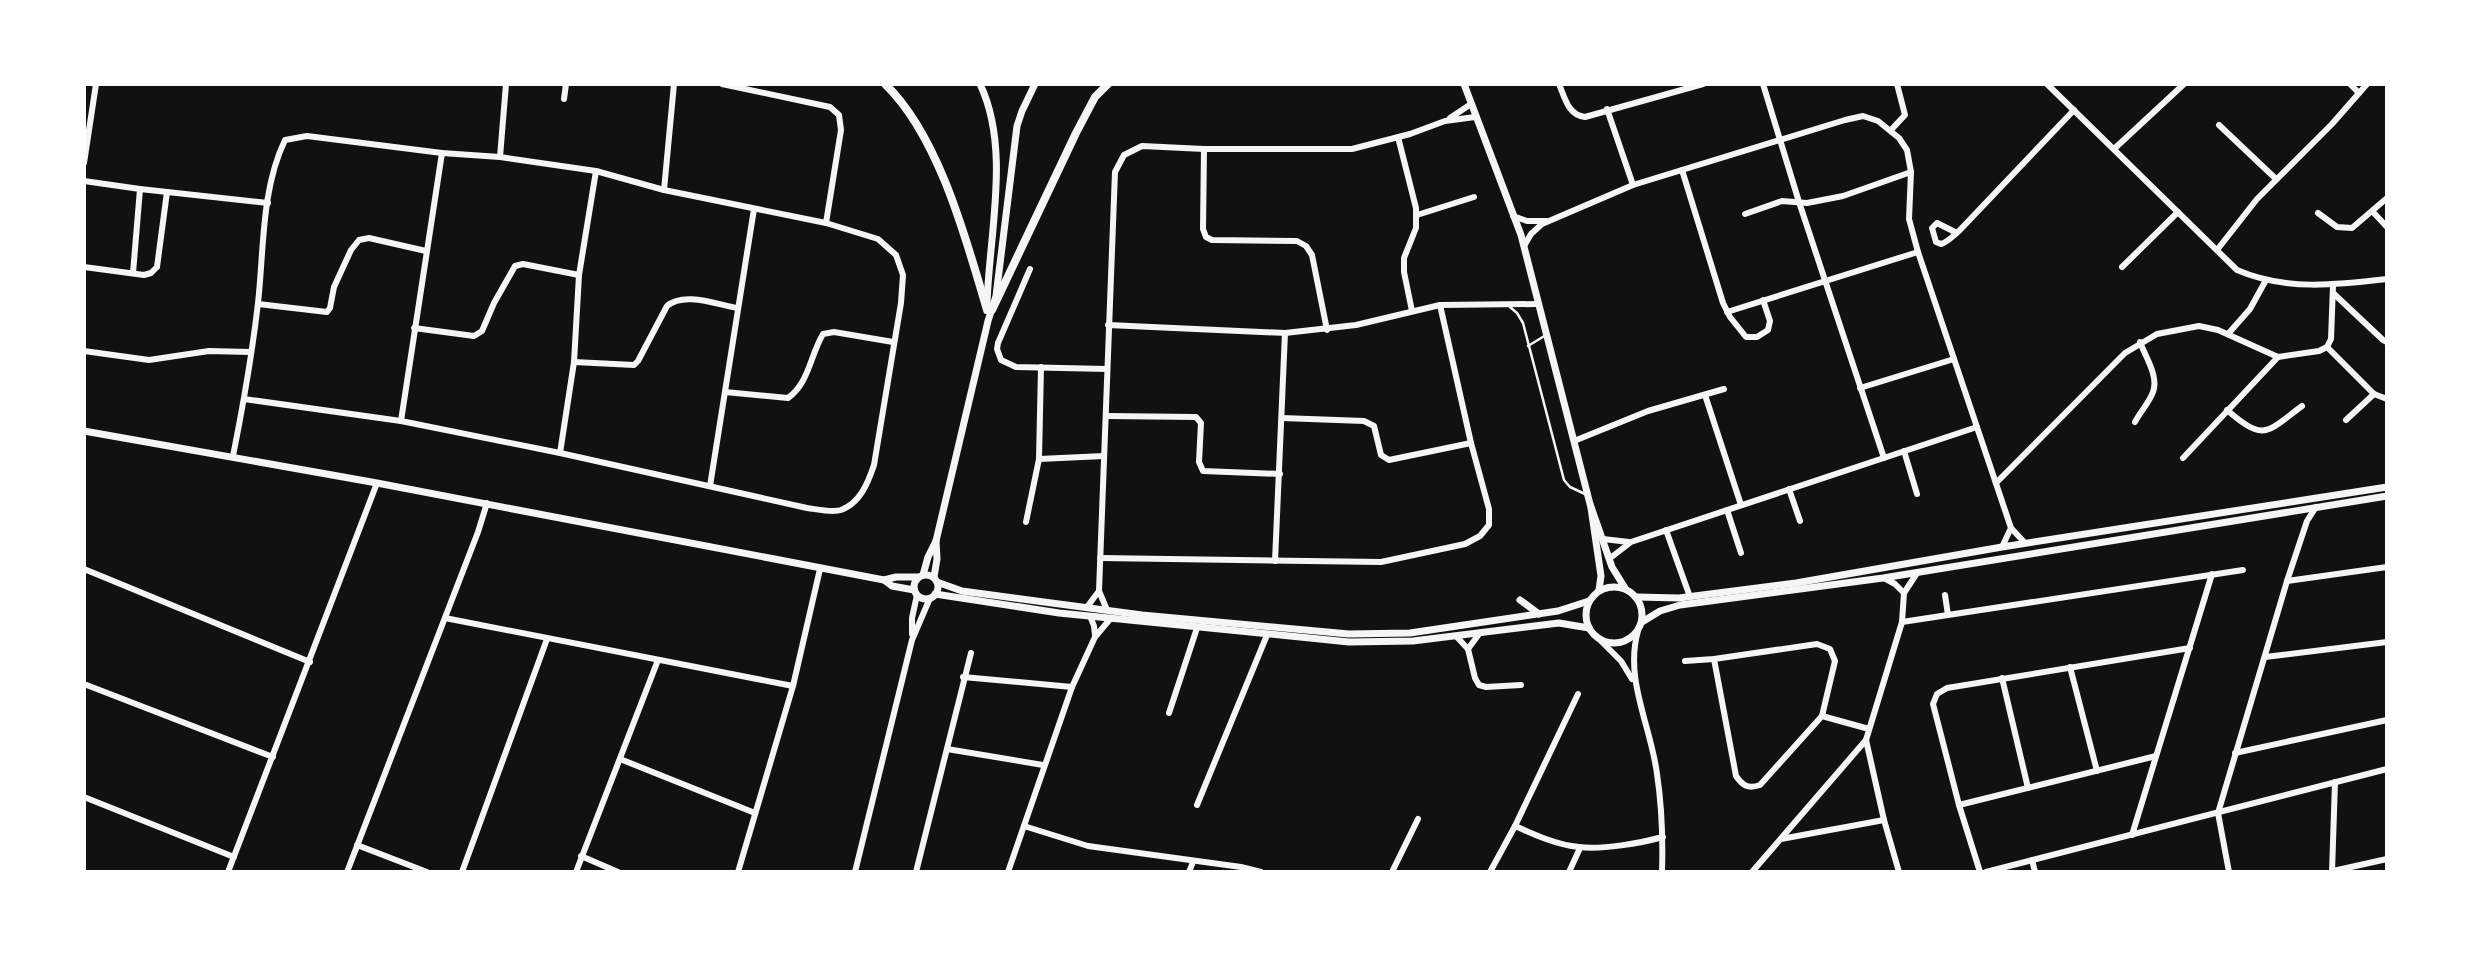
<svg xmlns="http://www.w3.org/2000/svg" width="2471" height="956" viewBox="0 0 2471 956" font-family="Poppins,sans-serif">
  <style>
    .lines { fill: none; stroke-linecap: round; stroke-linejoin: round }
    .service { stroke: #f5f5f5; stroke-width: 2.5 }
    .minor { stroke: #f5f5f5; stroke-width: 6 }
    .tertiary { stroke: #f5f5f5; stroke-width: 7 }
    .secondary { stroke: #f5f5f5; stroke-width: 8 }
  </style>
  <rect width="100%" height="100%" fill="#111"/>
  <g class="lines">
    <!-- service -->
    <g class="service">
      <path d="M 1510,307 L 1517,313 L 1523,323 L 1564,480 L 1570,487 L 1585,494"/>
      <path d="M 1528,346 L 1546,335"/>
    </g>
    <!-- minor -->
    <g class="minor">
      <path d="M 722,84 L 830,107 L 839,115 L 841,130 L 826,223"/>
      <path d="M 1559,84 C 1565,98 1568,115 1585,117 L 1703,84"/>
      <path d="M 1763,84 L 1799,202 L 1884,458"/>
      <path d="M 2047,84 L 2237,270 C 2285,291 2336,285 2387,279"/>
      <path d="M 2350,84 L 2359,93"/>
      <path d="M 564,99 L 566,84"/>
      <path d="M 1607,109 L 1633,185"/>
      <path d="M 1450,118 L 1471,104"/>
      <path d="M 2219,125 L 2276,179"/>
      <path d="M 1891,130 L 1905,115 L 1897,84"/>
      <path d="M 1398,137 L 1416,208 L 1416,228 L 1404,258 L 1404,272 L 1412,311"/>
      <path d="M 1204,149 L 1203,229 L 1206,237 L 1212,240 L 1297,241 L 1306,246 L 1312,255 L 1327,330"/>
      <path d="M 2114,149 L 2184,84"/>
      <path d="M 500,157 L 506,84"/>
      <path d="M 84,163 L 96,84"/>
      <path d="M 1682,170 L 1723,303 L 1730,317 L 1746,337 L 1757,337 L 1768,330 L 1770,321 L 1763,300"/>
      <path d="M 84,181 L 140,189 L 268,203"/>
      <path d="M 664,190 L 674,84"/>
      <path d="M 2373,212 L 2387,227"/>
      <path d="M 2318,213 L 2337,227 L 2352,228 L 2387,198"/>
      <path d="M 1745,214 L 1782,201 L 1807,203 L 1843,196 L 1911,172"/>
      <path d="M 1417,215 L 1474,197"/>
      <path d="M 1513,216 L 1527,221 L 1547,221"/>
      <path d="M 1957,233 L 1937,223 L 1932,228 L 1936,242 L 1941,244 C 1948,242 1954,235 1959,231 L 2074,110"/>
      <path d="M 1524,246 L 1531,234 L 1542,224 L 1633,185 L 1845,120 L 1863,116 L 1878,121 L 1899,138 L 1907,150 L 1911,172 L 1909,219 L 1918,252 L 2011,528 L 2025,543"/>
      <path d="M 2217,250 L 2257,199 L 2332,124 L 2367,84"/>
      <path d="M 84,267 L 144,275 L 151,273 L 157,267 L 167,192"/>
      <path d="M 2122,267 L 2178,212"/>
      <path d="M 1030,269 L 998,343 L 997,349 L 1001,360 L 1016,367 L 1107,369"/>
      <path d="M 133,273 L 140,189"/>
      <path d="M 2333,293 L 2383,340 L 2387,342"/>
      <path d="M 258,304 L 327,312 L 330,308 L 334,287 L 351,250 L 359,240 L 369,238 L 426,251"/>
      <path d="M 1727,312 L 1918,252"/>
      <path d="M 1108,325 L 1285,333 L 1356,325 L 1440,305 L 1538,304"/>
      <path d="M 414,328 L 474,336 L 482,331 L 494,303 L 515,266 L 523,264 L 579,275"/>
      <path d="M 2228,334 L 2250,309 L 2266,280"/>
      <path d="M 2327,347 L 2374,394 L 2387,399"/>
      <path d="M 84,351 L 149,360 L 209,351 L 250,352"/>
      <path d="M 574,362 L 634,365 L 638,361 L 667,306 C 684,291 718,305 738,308"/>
      <path d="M 1860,388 L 1954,359"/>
      <path d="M 725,392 L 788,398 C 809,383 810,356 823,334 L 834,332 L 893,342"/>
      <path d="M 1705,395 L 1741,505"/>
      <path d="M 2227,410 C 2264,442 2266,433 2302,406"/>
      <path d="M 1106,416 L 1196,417 L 1201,423 L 1199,462 L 1203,471 L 1280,474"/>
      <path d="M 1282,418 L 1364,421 L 1374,426 L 1381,455 L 1389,460 L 1471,443"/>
      <path d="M 2346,420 L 2374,394"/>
      <path d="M 401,421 L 442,153"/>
      <path d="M 2135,422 C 2140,412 2149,403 2153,392 C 2159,376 2145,356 2140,342"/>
      <path d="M 1574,441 L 1648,411 L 1724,389"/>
      <path d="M 1904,451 L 1917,494"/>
      <path d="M 560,453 L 574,362 L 579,275 L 596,171"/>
      <path d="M 233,456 C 243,406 252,355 258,303 C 264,250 261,190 285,140 L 307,136 L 442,153 L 500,157 L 596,171 L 664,190 L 826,223 L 878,239 L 896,255 L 903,275 L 901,303 L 874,465 C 868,483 860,503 841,510 C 832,513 816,509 807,508 L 560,453 L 401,421 L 244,399"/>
      <path d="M 2183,458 L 2278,357"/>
      <path d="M 1039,459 L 1104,456"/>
      <path d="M 1996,483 L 2125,353 L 2157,334 L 2199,326 L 2218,330 L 2278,357 L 2319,351 L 2327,347 L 2331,339 L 2333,286"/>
      <path d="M 710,486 L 754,209"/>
      <path d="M 1789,489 L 1800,521"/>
      <path d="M 1727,510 L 1741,553"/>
      <path d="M 1026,522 L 1039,459 L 1041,367"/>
      <path d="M 1666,530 L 1690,597"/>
      <path d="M 1603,539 L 1629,542"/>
      <path d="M 2002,547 L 2011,528"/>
      <path d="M 1100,558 L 1381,562 L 1465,544 L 1480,536 L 1489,525 L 1489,509 L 1471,443 L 1440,305"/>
      <path d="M 1609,559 L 1631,542 L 1977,427"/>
      <path d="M 1275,561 L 1285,333"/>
      <path d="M 84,569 L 310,662"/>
      <path d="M 1884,578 L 1895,584 L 1904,593"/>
      <path d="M 2287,581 L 2387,567"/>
      <path d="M 1099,591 L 1115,172 L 1124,155 L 1142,146 L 1204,149 L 1352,149 L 1410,134 L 1445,121 L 1475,117"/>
      <path d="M 1945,595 L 1948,615"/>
      <path d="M 1087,607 L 1099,591 L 1107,610"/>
      <path d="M 1090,616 L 1094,626 L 1095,635"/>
      <path d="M 445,618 L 793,686"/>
      <path d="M 1902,622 L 2243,570"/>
      <path d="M 1638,631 C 1624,679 1651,726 1657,774 C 1662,807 1663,839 1662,872"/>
      <path d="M 912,634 L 912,618 L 917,595"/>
      <path d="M 1456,636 L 1468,649 L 1475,678 L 1479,685 L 1486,687 L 1521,685"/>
      <path d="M 1599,639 L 1621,661 L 1632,679"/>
      <path d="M 1468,649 L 1479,634"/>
      <path d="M 2265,657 L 2387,642"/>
      <path d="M 1714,659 L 1736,776 C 1743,786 1748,789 1760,785 L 1822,716 L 1869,729"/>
      <path d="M 1685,661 L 1714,659 L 1817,644 L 1830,649 L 1835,661 L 1822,716"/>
      <path d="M 2070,667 L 2097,771"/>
      <path d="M 963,677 L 1072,687"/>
      <path d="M 2002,678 L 2028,788"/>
      <path d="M 84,684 L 273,757"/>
      <path d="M 1169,713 L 1197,628"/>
      <path d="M 1866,740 L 1884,820 L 1899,872"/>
      <path d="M 947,749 L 1043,765"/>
      <path d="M 2235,753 L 2387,720"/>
      <path d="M 620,759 L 755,813"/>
      <path d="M 84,797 L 234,857"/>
      <path d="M 1197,805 L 1267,635"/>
      <path d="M 1959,805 L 2156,756"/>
      <path d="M 1024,826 L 1088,846 L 1241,867 L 1261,872"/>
      <path d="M 1515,826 C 1535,835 1557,845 1579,847 C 1602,850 1641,843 1663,837"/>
      <path d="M 2132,835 L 2212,574"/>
      <path d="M 1781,839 L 1884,820"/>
      <path d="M 357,845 L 427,872"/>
      <path d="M 581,856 L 618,872"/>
      <path d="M 2032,860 L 2035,872"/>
      <path d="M 2333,871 L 2387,859"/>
      <path d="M 228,872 L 377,483"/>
      <path d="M 347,872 L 478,532 L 487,503"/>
      <path d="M 462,872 L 547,639"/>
      <path d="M 576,872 L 658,660"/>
      <path d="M 738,872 L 793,686 L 820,569"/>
      <path d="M 855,872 L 912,640 L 930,598"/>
      <path d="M 916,872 L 971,653"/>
      <path d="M 1008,872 L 1072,687 L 1095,637 L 1111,618"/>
      <path d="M 1189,872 L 1193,862"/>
      <path d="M 1392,872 L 1418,819"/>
      <path d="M 1490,872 L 1515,826 L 1578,694"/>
      <path d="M 1569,872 L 1580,848"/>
      <path d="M 1752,872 L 1866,740 L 1902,622 L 1904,593 L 1917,573"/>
      <path d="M 1980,872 L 1959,805 L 1933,704 L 1937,694 L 1947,688 L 2190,648"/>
      <path d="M 1986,872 L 2387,769"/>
      <path d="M 2229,872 L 2218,813 L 2287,581 L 2307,521 L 2316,507"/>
      <path d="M 2332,872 L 2335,782"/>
    </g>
    <!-- tertiary -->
    <g class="tertiary">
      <path d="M 980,84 C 1011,149 989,234 987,304"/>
      <path d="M 1464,84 L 1521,235 L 1590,504 L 1612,567 L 1625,588"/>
      <path d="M 84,431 L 377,483 L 884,580 L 892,586 L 914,590"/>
      <path d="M 1591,508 L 1601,576 L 1599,590"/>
      <path d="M 923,575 L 928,557 L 936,541 L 988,321 L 996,296 L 1017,126 L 1022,111 L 1035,84"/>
      <circle cx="926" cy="587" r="12"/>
      <path d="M 934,577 L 937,559 L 936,541"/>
      <path d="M 884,580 L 896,577 L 918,577"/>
      <path d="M 937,582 L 962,591 L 1142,615 L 1349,634 L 1410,633 L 1558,611 L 1589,601"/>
      <circle cx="1614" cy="615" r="28"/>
      <path d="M 935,594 L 1059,613 L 1349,642 L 1413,641 L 1559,623 L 1589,628"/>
      <path d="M 1637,597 L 1679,598 L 1796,583 L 2002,547 L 2387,487"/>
      <path d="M 1520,600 L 1539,614"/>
      <path d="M 1642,622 L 1660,611 L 1680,605 L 1883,578 L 2387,496"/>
    </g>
    <!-- secondary -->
    <g class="secondary">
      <path d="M 885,84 C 939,136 966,239 987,310"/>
      <path d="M 992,310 L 1076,133 L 1095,97 L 1108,84"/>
    </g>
  </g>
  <!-- border -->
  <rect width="2471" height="956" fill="none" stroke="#ffffff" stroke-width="172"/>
</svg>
